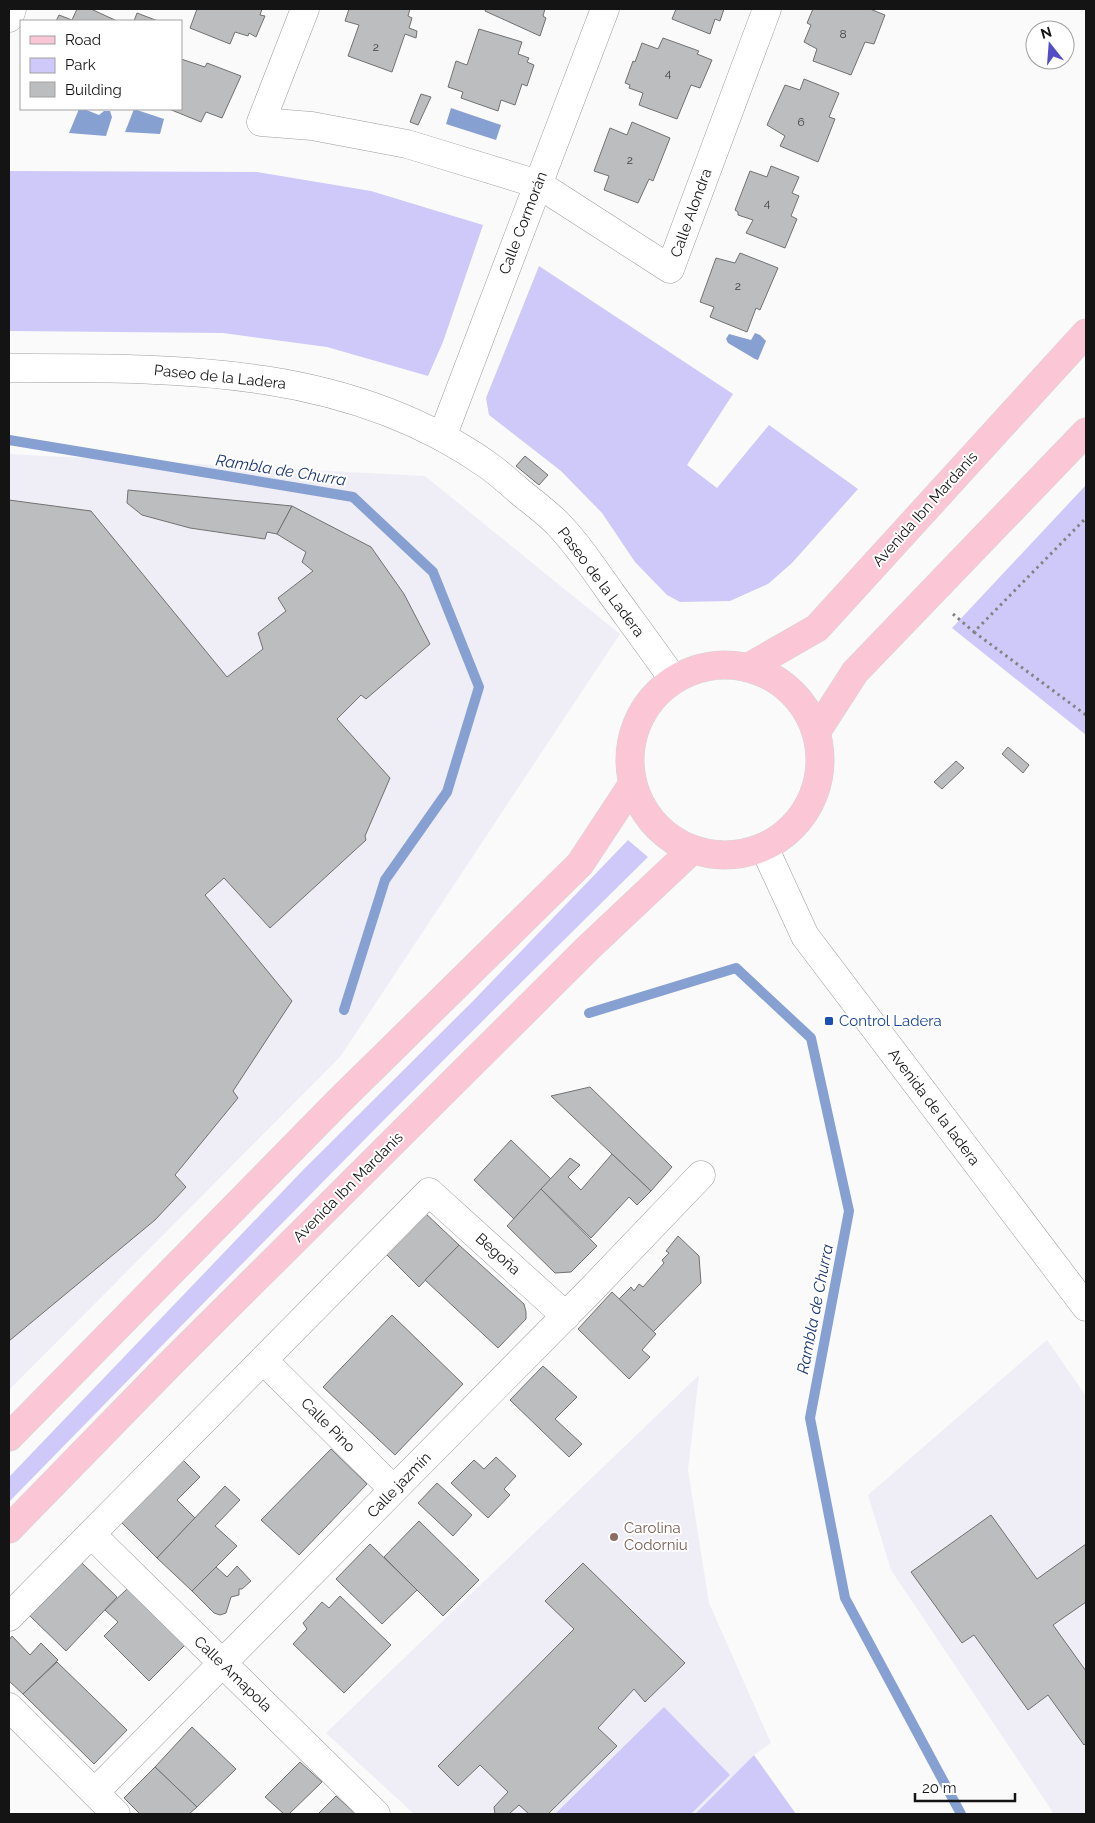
<svg xmlns="http://www.w3.org/2000/svg" width="1095" height="1823" viewBox="0 0 1095 1823" font-family="Raleway,sans-serif">
  <style>
    .built { fill: #efeef6 }
    .green { fill: #cec9f8 }
    .water { fill: #87a0d2 }
    .lines { fill: none; stroke-linecap: round; stroke-linejoin: round }
    .stream { stroke: #87a0d2; stroke-width: 10 }
    .building { fill: #bcbdbe; stroke: #717172 }
    .minor-casing { stroke: #9c9c9e; stroke-width: 29 }
    .major-casing { stroke: #d5d5d5; stroke-width: 29 }
    .path { stroke: #838384; stroke-width: 3; stroke-dasharray: 2.5 4; stroke-linecap: butt }
    .minor { stroke: #fff; stroke-width: 28 }
    .major { stroke: #fbc7d6; stroke-width: 28 }
    .transit-dot { fill: #1a4fb4; stroke: #fff; stroke-width: 2 }
    .education-dot { fill: #8d6e63; stroke: #fff; stroke-width: 2 }
    .labels { text-anchor: middle; dominant-baseline: central; stroke-width: 4; stroke-linejoin: round; paint-order: stroke }
    .number-label { font-size: 12px; fill: #3e3e3e }
    .street-label { font-size: 15px; fill: #141414; stroke: #fff }
    .transit-label { font-size: 15px; fill: #164399; stroke: #fff; text-anchor: start }
    .education-label { font-size: 15px; fill: #785e54; stroke: #fff; text-anchor: start }
    .water-label { font-size: 16px; font-style: italic; fill: #1b3672; stroke: #fff }
  </style>
  <rect width="100%" height="100%" fill="#fafafb"/>
  <!-- built -->
  <g class="built">
    <path d="M 9,454 L 425,476 L 620,634 L 340,1057 L 9,1390 Z"/>
    <path d="M 1047,1340 L 1086,1396 L 1086,1814 L 1054,1814 L 891,1570 L 868,1495 Z"/>
    <path d="M 699,1375 L 688,1470 L 709,1603 L 771,1743 L 754,1755 L 695,1814 L 414,1814 L 326,1733 Z"/>
  </g>
  <!-- green -->
  <g class="green">
    <path d="M 9,171 L 257,172 L 371,191 L 483,225 L 443,342 L 428,376 L 327,347 L 223,333 L 9,331 Z"/>
    <path d="M 539,266 L 733,394 L 687,465 L 717,488 L 769,425 L 858,489 L 792,563 L 768,584 L 730,601 L 680,602 L 667,595 L 635,562 L 602,513 L 561,471 L 489,415 L 486,398 Z"/>
    <path d="M 1086,485 L 1086,735 L 952,628 Z"/>
    <path d="M 628,840 L 648,857 C 432,1069 220,1286 9,1502 L 9,1477 L 304,1169 L 473,1001 Z"/>
    <path d="M 664,1707 L 730,1775 L 691,1814 L 555,1814 Z"/>
    <path d="M 754,1755 L 796,1814 L 695,1814 Z"/>
  </g>
  <!-- water -->
  <g class="water">
    <path d="M 451,108 L 501,125 L 496,140 L 446,124 Z"/>
    <path d="M 79,109 L 84,109 L 99,115 L 104,111 L 110,111 L 112,117 L 106,136 L 69,133 Z"/>
    <path d="M 134,109 L 164,119 L 160,134 L 125,132 Z"/>
    <path d="M 755,333 L 760,335 L 766,341 L 758,360 L 755,359 L 728,343 L 726,339 L 729,334 L 751,340 Z"/>
  </g>
  <g class="lines">
    <!-- stream -->
    <g class="stream">
      <path d="M 9,440 L 353,497 L 433,572 L 479,687 L 447,792 L 385,880 L 344,1010"/>
      <path d="M 589,1013 L 736,968 L 811,1038 L 849,1211 L 810,1418 L 845,1598 L 961,1814"/>
    </g>
  </g>
  <!-- building -->
  <g class="building">
    <path d="M 77,9 L 91,9 L 117,21 L 56,21 L 59,15 L 72,20 Z"/>
    <path d="M 197,9 L 262,9 L 260,15 L 265,16 L 256,37 L 249,33 L 248,36 L 235,32 L 230,44 L 190,28 Z"/>
    <path d="M 349,9 L 410,9 L 408,16 L 412,18 L 409,28 L 417,31 L 416,38 L 405,34 L 392,72 L 348,56 L 359,25 L 345,21 Z"/>
    <path d="M 486,9 L 545,9 L 543,16 L 546,18 L 540,36 L 485,11 Z"/>
    <path d="M 676,9 L 724,9 L 720,21 L 715,19 L 710,34 L 672,19 Z"/>
    <path d="M 813,9 L 870,9 L 885,15 L 874,44 L 865,42 L 851,75 L 813,61 L 817,49 L 804,42 L 811,25 L 807,23 Z"/>
    <path d="M 137,13 L 158,21 L 134,21 Z"/>
    <path d="M 479,29 L 522,42 L 518,54 L 529,58 L 527,62 L 534,65 L 527,86 L 522,84 L 515,105 L 501,100 L 498,111 L 461,98 L 463,92 L 448,87 L 456,61 L 467,65 Z"/>
    <path d="M 663,38 L 699,51 L 697,54 L 712,60 L 700,88 L 691,85 L 677,119 L 639,105 L 643,93 L 629,88 L 630,85 L 625,83 L 633,61 L 635,62 L 642,43 L 658,49 Z"/>
    <path d="M 181,59 L 205,67 L 207,63 L 241,76 L 222,118 L 206,112 L 201,122 L 169,109 L 181,109 Z"/>
    <path d="M 804,79 L 839,93 L 829,117 L 835,119 L 818,162 L 780,146 L 785,136 L 767,125 L 785,85 L 800,90 Z"/>
    <path d="M 421,94 L 431,97 L 418,125 L 410,122 Z"/>
    <path d="M 632,122 L 670,138 L 653,181 L 649,179 L 638,203 L 604,190 L 609,176 L 594,171 L 610,128 L 627,135 Z"/>
    <path d="M 771,166 L 799,177 L 792,193 L 799,196 L 791,216 L 797,219 L 785,248 L 746,233 L 753,220 L 738,215 L 738,212 L 735,210 L 750,171 L 767,177 Z"/>
    <path d="M 740,253 L 778,268 L 760,310 L 756,308 L 747,332 L 710,317 L 714,307 L 700,302 L 716,258 L 735,263 Z"/>
    <path d="M 525,456 L 548,475 L 539,485 L 516,466 Z"/>
    <path d="M 128,490 L 292,506 L 277,534 L 267,532 L 265,539 L 190,528 L 142,515 L 127,503 Z"/>
    <path d="M 9,500 L 91,511 L 227,677 L 263,649 L 258,633 L 286,611 L 278,598 L 313,571 L 302,562 L 306,552 L 277,534 L 292,506 L 371,547 L 404,594 L 430,644 L 366,699 L 361,695 L 337,719 L 390,778 L 365,836 L 366,840 L 270,928 L 224,878 L 205,895 L 292,1001 L 233,1091 L 238,1098 L 175,1175 L 186,1187 L 155,1220 L 9,1341 Z"/>
    <path d="M 1008,747 L 1029,765 L 1023,773 L 1002,754 Z"/>
    <path d="M 956,761 L 964,768 L 942,789 L 934,782 Z"/>
    <path d="M 590,1087 L 672,1167 L 651,1191 L 551,1096 Z"/>
    <path d="M 511,1140 L 551,1179 L 514,1219 L 474,1180 Z"/>
    <path d="M 612,1154 L 651,1191 L 637,1205 L 629,1197 L 591,1238 L 541,1189 L 570,1158 L 580,1165 L 568,1177 L 581,1190 Z"/>
    <path d="M 541,1189 L 597,1246 L 571,1272 L 555,1273 L 507,1226 Z"/>
    <path d="M 423,1211 L 459,1245 L 419,1287 L 384,1252 Z"/>
    <path d="M 678,1236 L 699,1256 L 701,1283 L 653,1332 L 619,1299 L 631,1287 L 634,1291 L 639,1284 L 643,1287 L 664,1263 L 662,1260 L 669,1253 L 666,1251 Z"/>
    <path d="M 459,1245 L 524,1304 L 526,1312 L 526,1319 L 498,1348 L 425,1280 Z"/>
    <path d="M 612,1292 L 656,1334 L 642,1350 L 650,1357 L 629,1379 L 578,1329 Z"/>
    <path d="M 392,1315 L 463,1384 L 395,1455 L 323,1387 Z"/>
    <path d="M 543,1366 L 577,1397 L 555,1419 L 582,1444 L 569,1457 L 510,1400 Z"/>
    <path d="M 331,1449 L 367,1484 L 299,1555 L 261,1520 Z"/>
    <path d="M 496,1457 L 516,1476 L 504,1489 L 510,1495 L 488,1518 L 451,1483 L 474,1460 L 484,1469 Z"/>
    <path d="M 182,1459 L 200,1477 L 177,1500 L 195,1518 L 157,1558 L 120,1521 Z"/>
    <path d="M 437,1483 L 472,1515 L 453,1536 L 418,1503 Z"/>
    <path d="M 225,1486 L 240,1500 L 215,1526 L 237,1546 L 192,1591 L 157,1558 Z"/>
    <path d="M 991,1515 L 1037,1579 L 1086,1544 L 1086,1602 L 1053,1625 L 1086,1671 L 1086,1743 L 1084,1745 L 1048,1695 L 1028,1710 L 974,1635 L 962,1643 L 911,1572 Z"/>
    <path d="M 419,1521 L 479,1580 L 443,1616 L 384,1557 Z"/>
    <path d="M 370,1544 L 417,1590 L 382,1624 L 336,1579 Z"/>
    <path d="M 82,1563 L 117,1597 L 66,1651 L 30,1616 Z"/>
    <path d="M 583,1563 L 685,1663 L 645,1702 L 634,1689 L 598,1728 L 617,1746 L 548,1814 L 529,1814 L 519,1805 L 509,1814 L 495,1814 L 494,1807 L 508,1792 L 480,1765 L 458,1786 L 438,1766 L 574,1629 L 545,1601 Z"/>
    <path d="M 237,1566 L 251,1581 L 242,1589 L 239,1589 L 239,1595 L 231,1597 L 226,1613 L 220,1615 L 214,1613 L 192,1591 L 216,1567 L 227,1577 Z"/>
    <path d="M 127,1589 L 185,1645 L 149,1681 L 104,1636 L 118,1622 L 105,1610 Z"/>
    <path d="M 340,1596 L 391,1645 L 344,1693 L 293,1644 L 307,1629 L 303,1623 L 322,1602 L 329,1608 Z"/>
    <path d="M 12,1636 L 30,1655 L 41,1643 L 58,1660 L 23,1694 L 9,1681 L 9,1640 Z"/>
    <path d="M 57,1662 L 127,1730 L 94,1764 L 23,1694 Z"/>
    <path d="M 192,1727 L 236,1769 L 197,1807 L 155,1767 Z"/>
    <path d="M 300,1762 L 322,1782 L 289,1814 L 284,1814 L 265,1797 Z"/>
    <path d="M 155,1767 L 197,1807 L 189,1814 L 140,1814 L 124,1798 Z"/>
    <path d="M 336,1796 L 356,1814 L 318,1814 Z"/>
  </g>
  <g class="lines">
    <!-- minor casing -->
    <g class="minor-casing">
      <g id="minor">
        <path d="M 305,9 L 261,122 L 312,126 L 407,144 L 538,184 L 670,269 L 767,9"/>
        <path d="M 9,18 L 12,9"/>
        <path d="M 9,368 C 175,368 347,365 489,466 C 500,474 510,483 519,491 C 531,501 545,511 556,522 C 577,543 594,569 611,593 C 632,622 653,650 673,679"/>
        <path d="M 442,437 L 605,9"/>
        <path d="M 764,847 L 805,936 L 1086,1307"/>
        <path d="M 263,1360 L 393,1489"/>
        <path d="M 91,1534 L 376,1814"/>
        <path d="M 9,1617 L 429,1192 L 566,1316"/>
        <path d="M 9,1707 L 116,1814"/>
        <path d="M 95,1792 L 590,1291 L 701,1175"/>
      </g>
    </g>
    <!-- major casing -->
    <g class="major-casing">
      <g id="major">
        <circle cx="725" cy="760" r="95"/>
        <path d="M 749,667 L 817,628 L 1086,333"/>
        <path d="M 817,731 L 855,672 L 1086,432"/>
        <path d="M 9,1437 L 339,1101 L 580,864 L 632,785"/>
        <path d="M 9,1529 L 169,1365 L 588,948 L 692,850"/>
      </g>
    </g>
    <!-- path -->
    <g class="path">
      <path d="M 953,614 L 974,632 L 1086,518"/>
      <path d="M 974,632 L 1086,715"/>
    </g>
    <!-- minor -->
    <use href="#minor" class="minor"/>
    <!-- major -->
    <use href="#major" class="major"/>
  </g>
  <!-- markers -->
  <rect class="transit-dot" x="824" y="1016" width="10" height="10" rx="2.5"/>
  <circle class="education-dot" cx="614" cy="1537" r="5"/>
  <g class="labels">
    <!-- number labels -->
    <g class="number-label">
      <text x="843" y="34">8</text>
      <text x="376" y="47">2</text>
      <text x="668" y="73">4</text>
      <text x="801" y="122">6</text>
      <text x="630" y="160">2</text>
      <text x="767" y="203">4</text>
      <text x="738" y="286">2</text>
    </g>
    <!-- street labels -->
    <g class="street-label">
      <text transform="translate(691 213) rotate(-70)">Calle Alondra</text>
      <text transform="translate(523 223) rotate(-69)">Calle Cormorán</text>
      <text transform="translate(220 377) rotate(6)">Paseo de la Ladera</text>
      <text transform="translate(925 509) rotate(-48)">Avenida Ibn Mardanis</text>
      <text transform="translate(601 582) rotate(53)">Paseo de la Ladera</text>
      <text transform="translate(934 1107) rotate(53)">Avenida de la ladera</text>
      <text transform="translate(348 1187) rotate(-45)">Avenida Ibn Mardanis</text>
      <text transform="translate(498 1254) rotate(42)">Begoña</text>
      <text transform="translate(328 1425) rotate(45)">Calle Pino</text>
      <text transform="translate(399 1485) rotate(-46)">Calle jazmín</text>
      <text transform="translate(233 1674) rotate(44)">Calle Amapola</text>
    </g>
    <!-- transit labels -->
    <g class="transit-label">
      <text x="839" y="1021">Control Ladera</text>
    </g>
    <!-- education labels -->
    <g class="education-label">
      <text x="624" y="1528">Carolina<tspan x="624" dy="17">Codorniu</tspan></text>
    </g>
    <!-- water labels -->
    <g class="water-label">
      <text transform="translate(281 470) rotate(9)">Rambla de Churra</text>
      <text transform="translate(815 1309) rotate(-79)">Rambla de Churra</text>
    </g>
  </g>
  <!-- border -->
  <rect width="1095" height="1823" fill="none" stroke="#141414" stroke-width="20"/>
  <!-- legend -->
  <rect x="20" y="20" width="162" height="90" fill="#ffffff" stroke="#a1a1a1"/>
  <rect x="30" y="36" width="25" height="8" fill="#fbc7d6" stroke="#a1a1a1"/>
  <text x="65" y="45" font-size="15" fill="#141414">Road</text>
  <rect x="30" y="58" width="25" height="15" fill="#cec9f8" stroke="#a1a1a1"/>
  <text x="65" y="70" font-size="15" fill="#141414">Park</text>
  <rect x="30" y="82" width="25" height="15" fill="#bcbdbe" stroke="#a1a1a1"/>
  <text x="65" y="95" font-size="15" fill="#141414">Building</text>
  <!-- north arrow -->
  <g transform="translate(1050 45) rotate(343)"><circle r="24" fill="#ffffff" stroke="#a1a1a1"/>
  <path d="M0-4L9 19L0 12L-9 19Z" fill="#544ec5"/>
  <text y="-8" font-size="14" font-weight="bold" text-anchor="middle" fill="#141414">N</text>
  </g>
  <!-- scale -->
  <path d="M915 1793v8h100v-8" fill="none" stroke="#141414" stroke-width="2.5"/>
  <text x="922" y="1793" font-size="15" fill="#141414" stroke="#ffffff" stroke-width="4" paint-order="stroke">20 m</text>
</svg>
